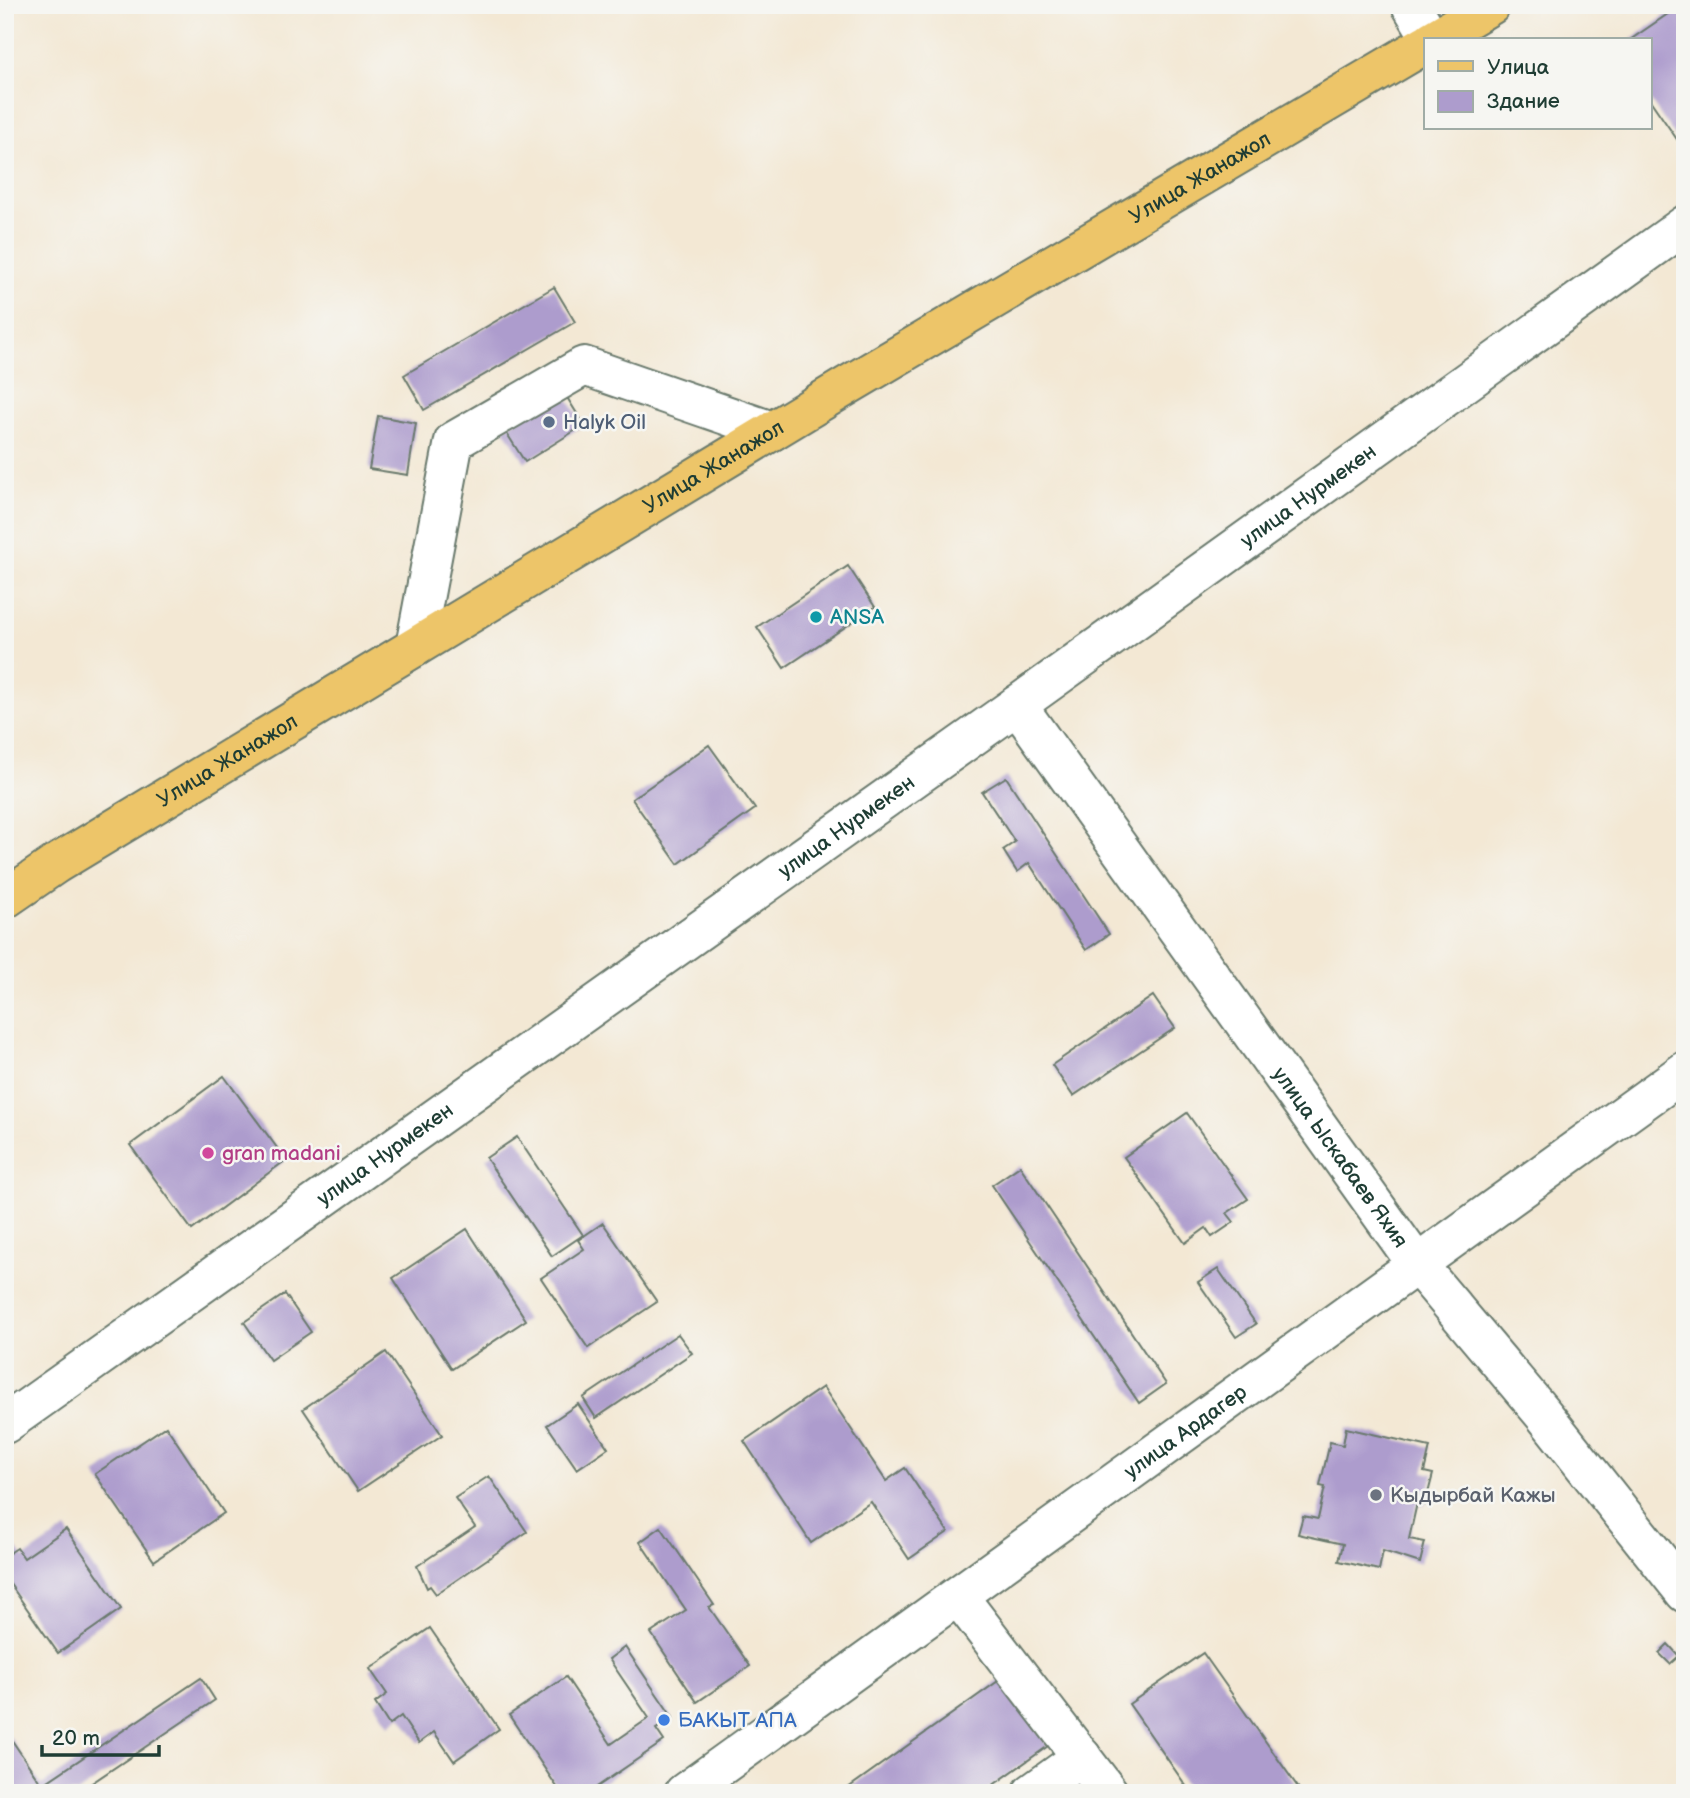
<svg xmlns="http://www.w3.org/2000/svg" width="1690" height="1798" viewBox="0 0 1690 1798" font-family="'Balsamiq Sans',sans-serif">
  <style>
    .building { fill: #ad9ccd }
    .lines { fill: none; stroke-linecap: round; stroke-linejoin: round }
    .minor-casing { stroke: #69796c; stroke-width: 42 }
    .major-casing { stroke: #69796c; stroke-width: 42 }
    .minor { stroke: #fff; stroke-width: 38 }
    .major { stroke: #edc569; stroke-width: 38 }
    .service-dot { fill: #5c6f8a; stroke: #f6f6f2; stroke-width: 2.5 }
    .culture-dot { fill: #0f9aa8; stroke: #f6f6f2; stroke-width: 2.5 }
    .hotel-dot { fill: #d1479c; stroke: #f6f6f2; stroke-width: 2.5 }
    .worship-dot { fill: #6b7280; stroke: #f6f6f2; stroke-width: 2.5 }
    .shop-dot { fill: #3f7fe0; stroke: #f6f6f2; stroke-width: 2.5 }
    .labels { text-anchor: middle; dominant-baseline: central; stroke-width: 5; stroke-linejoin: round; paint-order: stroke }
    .street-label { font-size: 21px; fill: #1f3d34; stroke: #f6f6f2 }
    .service-label { font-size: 21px; fill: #4e5e75; stroke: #f6f6f2; text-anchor: start }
    .culture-label { font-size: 21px; fill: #0d838f; stroke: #f6f6f2; text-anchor: start }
    .hotel-label { font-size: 21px; fill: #b23c85; stroke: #f6f6f2; text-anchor: start }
    .worship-label { font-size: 21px; fill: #5b616d; stroke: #f6f6f2; text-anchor: start }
    .shop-label { font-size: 21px; fill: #366cbe; stroke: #f6f6f2; text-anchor: start }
  </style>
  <rect width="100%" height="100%" fill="#f6f6f2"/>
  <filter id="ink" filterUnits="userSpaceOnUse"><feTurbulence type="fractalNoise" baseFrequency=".0143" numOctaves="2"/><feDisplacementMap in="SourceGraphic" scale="14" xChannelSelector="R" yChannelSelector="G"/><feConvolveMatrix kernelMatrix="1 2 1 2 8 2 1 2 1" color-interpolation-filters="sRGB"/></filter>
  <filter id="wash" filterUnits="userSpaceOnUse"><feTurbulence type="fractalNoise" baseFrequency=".00686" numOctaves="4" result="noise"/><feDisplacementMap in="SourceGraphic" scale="28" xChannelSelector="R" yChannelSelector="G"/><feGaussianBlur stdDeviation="1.57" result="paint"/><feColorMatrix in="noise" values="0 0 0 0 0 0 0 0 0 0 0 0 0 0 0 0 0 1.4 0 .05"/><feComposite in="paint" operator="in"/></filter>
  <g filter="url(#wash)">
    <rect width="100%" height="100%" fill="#f3e8d4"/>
    <g id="blocks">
      <!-- building -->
      <g class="building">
        <path d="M 1681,5 L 1685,5 L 1685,151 L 1650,100 L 1650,40 L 1630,40 Z"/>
        <path d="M 554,287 L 575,322 L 424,410 L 404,375 Z"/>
        <path d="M 563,391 L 584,425 L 525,462 L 504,429 Z"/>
        <path d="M 378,416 L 416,423 L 408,475 L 369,469 Z"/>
        <path d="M 848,566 L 875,607 L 784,668 L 757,627 Z"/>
        <path d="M 709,745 L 755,809 L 678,864 L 632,799 Z"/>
        <path d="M 1006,777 L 1109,934 L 1086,950 L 1029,863 L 1017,872 L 1003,850 L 1015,842 L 982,792 Z"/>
        <path d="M 1153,996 L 1175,1028 L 1073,1096 L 1052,1065 Z"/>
        <path d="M 224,1076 L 286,1160 L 192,1230 L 130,1145 Z"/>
        <path d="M 1187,1113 L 1248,1199 L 1227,1213 L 1234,1222 L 1212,1237 L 1206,1228 L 1185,1243 L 1124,1157 Z"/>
        <path d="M 517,1137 L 583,1235 L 552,1256 L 486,1158 Z"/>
        <path d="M 1020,1166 L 1166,1384 L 1139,1403 L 992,1185 Z"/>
        <path d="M 603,1223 L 657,1302 L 588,1348 L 541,1278 L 584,1249 L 578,1240 Z"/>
        <path d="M 467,1229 L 526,1320 L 452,1369 L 393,1278 Z"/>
        <path d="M 1218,1269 L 1256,1324 L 1236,1337 L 1198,1282 Z"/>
        <path d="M 285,1294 L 311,1332 L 270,1360 L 244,1322 Z"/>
        <path d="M 678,1334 L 692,1353 L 596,1418 L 583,1398 Z"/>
        <path d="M 386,1352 L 442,1435 L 358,1491 L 303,1409 Z"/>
        <path d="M 823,1387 L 886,1481 L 905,1468 L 948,1532 L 909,1559 L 871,1502 L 811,1543 L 744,1441 Z"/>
        <path d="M 578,1404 L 608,1448 L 577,1469 L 547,1425 Z"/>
        <path d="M 166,1426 L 224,1513 L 154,1561 L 95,1474 Z"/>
        <path d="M 1346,1428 L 1430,1447 L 1424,1472 L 1433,1474 L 1425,1505 L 1417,1503 L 1409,1539 L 1425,1542 L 1420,1563 L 1383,1551 L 1379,1570 L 1339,1561 L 1343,1544 L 1298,1534 L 1303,1516 L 1318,1519 L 1325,1487 L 1320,1486 L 1330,1442 L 1343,1445 Z"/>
        <path d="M 489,1476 L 527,1532 L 436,1594 L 430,1586 L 427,1588 L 417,1566 L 475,1527 L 455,1498 Z"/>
        <path d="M 661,1527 L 714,1605 L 709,1607 L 750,1666 L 697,1702 L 651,1633 L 686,1610 L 640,1542 Z"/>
        <path d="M 66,1529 L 121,1609 L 58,1653 L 5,1577 L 5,1556 L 17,1548 L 24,1558 Z"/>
        <path d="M 430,1628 L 499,1729 L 454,1761 L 434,1732 L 419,1743 L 401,1716 L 389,1725 L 375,1703 L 387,1694 L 370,1669 Z"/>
        <path d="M 1668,1644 L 1679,1656 L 1670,1664 L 1659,1653 Z"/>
        <path d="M 625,1647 L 673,1718 L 656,1729 L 664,1741 L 588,1793 L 561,1793 L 509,1715 L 566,1677 L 611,1744 L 649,1718 L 609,1659 Z"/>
        <path d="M 1203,1653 L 1302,1793 L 1191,1793 L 1129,1704 Z"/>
        <path d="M 201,1678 L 215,1700 L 77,1793 L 5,1793 L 5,1730 L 42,1785 Z"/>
        <path d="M 1001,1679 L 1048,1746 L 982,1793 L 841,1793 Z"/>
      </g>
    </g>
  </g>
  <g filter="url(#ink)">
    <use href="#blocks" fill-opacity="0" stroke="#69796c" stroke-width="2"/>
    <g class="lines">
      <!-- minor casing -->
      <g class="minor-casing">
        <g id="minor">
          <path d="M 1411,5 L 1432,40"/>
          <path d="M 415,647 L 454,441 L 584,366 L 772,431"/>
          <path id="s1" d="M 1017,705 L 1416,1263 L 1544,1415 L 1685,1593"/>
          <path id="s2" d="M 5,1424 L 1017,705 L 1685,225"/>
          <path d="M 958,1596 L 1109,1793"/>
          <path id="s3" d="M 684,1793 L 1685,1071"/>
          <path d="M 1032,1793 L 1082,1757"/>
        </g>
      </g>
      <!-- major casing -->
      <g class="major-casing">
        <g id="major">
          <path d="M 1432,40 L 1491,5"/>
          <path id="s4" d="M 5,899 L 56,864 L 845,387 L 1426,44"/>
        </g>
      </g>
      <!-- minor -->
      <use href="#minor" class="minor"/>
      <!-- major -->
      <use href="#major" class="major"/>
    </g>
  </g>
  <!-- markers -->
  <circle class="service-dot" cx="549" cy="422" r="7"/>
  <circle class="culture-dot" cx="816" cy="617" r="7"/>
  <circle class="hotel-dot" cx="208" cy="1153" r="7"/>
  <circle class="worship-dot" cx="1376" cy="1495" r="7"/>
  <circle class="shop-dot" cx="664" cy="1720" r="7"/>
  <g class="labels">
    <!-- street labels -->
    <g class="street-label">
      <text stroke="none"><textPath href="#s4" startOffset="1396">Улица Жанажол</textPath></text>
      <text stroke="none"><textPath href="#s4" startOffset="830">Улица Жанажол</textPath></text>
      <text stroke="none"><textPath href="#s2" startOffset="1600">улица Нурмекен</textPath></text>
      <text stroke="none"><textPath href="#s4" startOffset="262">Улица Жанажол</textPath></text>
      <text stroke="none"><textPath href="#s2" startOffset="1032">улица Нурмекен</textPath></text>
      <text stroke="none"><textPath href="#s2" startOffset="466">улица Нурмекен</textPath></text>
      <text stroke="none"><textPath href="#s1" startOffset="556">улица Ыскабаев Яхия</textPath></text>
      <text stroke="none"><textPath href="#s3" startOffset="618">улица Ардагер</textPath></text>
    </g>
    <!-- service labels -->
    <g class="service-label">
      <text x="563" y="422">Halyk Oil</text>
    </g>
    <!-- culture labels -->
    <g class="culture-label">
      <text x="830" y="617">ANSA</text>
    </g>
    <!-- hotel labels -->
    <g class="hotel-label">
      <text x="222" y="1153">gran madani</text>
    </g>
    <!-- worship labels -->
    <g class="worship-label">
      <text x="1390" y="1495">Кыдырбай Кажы</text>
    </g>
    <!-- shop labels -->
    <g class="shop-label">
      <text x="678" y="1720">БАКЫТ АПА</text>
    </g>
  </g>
  <!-- margin -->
  <rect width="1690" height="1798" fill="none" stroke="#f6f6f2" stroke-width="28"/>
  <!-- legend -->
  <rect x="1424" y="38" width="228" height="91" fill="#f6f6f2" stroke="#a0aca6" stroke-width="2"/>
  <rect x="1438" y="61" width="35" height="10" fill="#edc569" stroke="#a0aca6" stroke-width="2"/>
  <text x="1487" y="74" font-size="21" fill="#1f3d34">Улица</text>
  <rect x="1438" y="91" width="35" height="21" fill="#ad9ccd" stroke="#a0aca6" stroke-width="2"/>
  <text x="1487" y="108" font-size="21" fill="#1f3d34">Здание</text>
  <!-- scale -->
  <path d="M42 1745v10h117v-10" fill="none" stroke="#1f3d34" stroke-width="3.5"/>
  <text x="52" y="1745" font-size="21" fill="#1f3d34" stroke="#f6f6f2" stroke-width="5" paint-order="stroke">20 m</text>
</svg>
